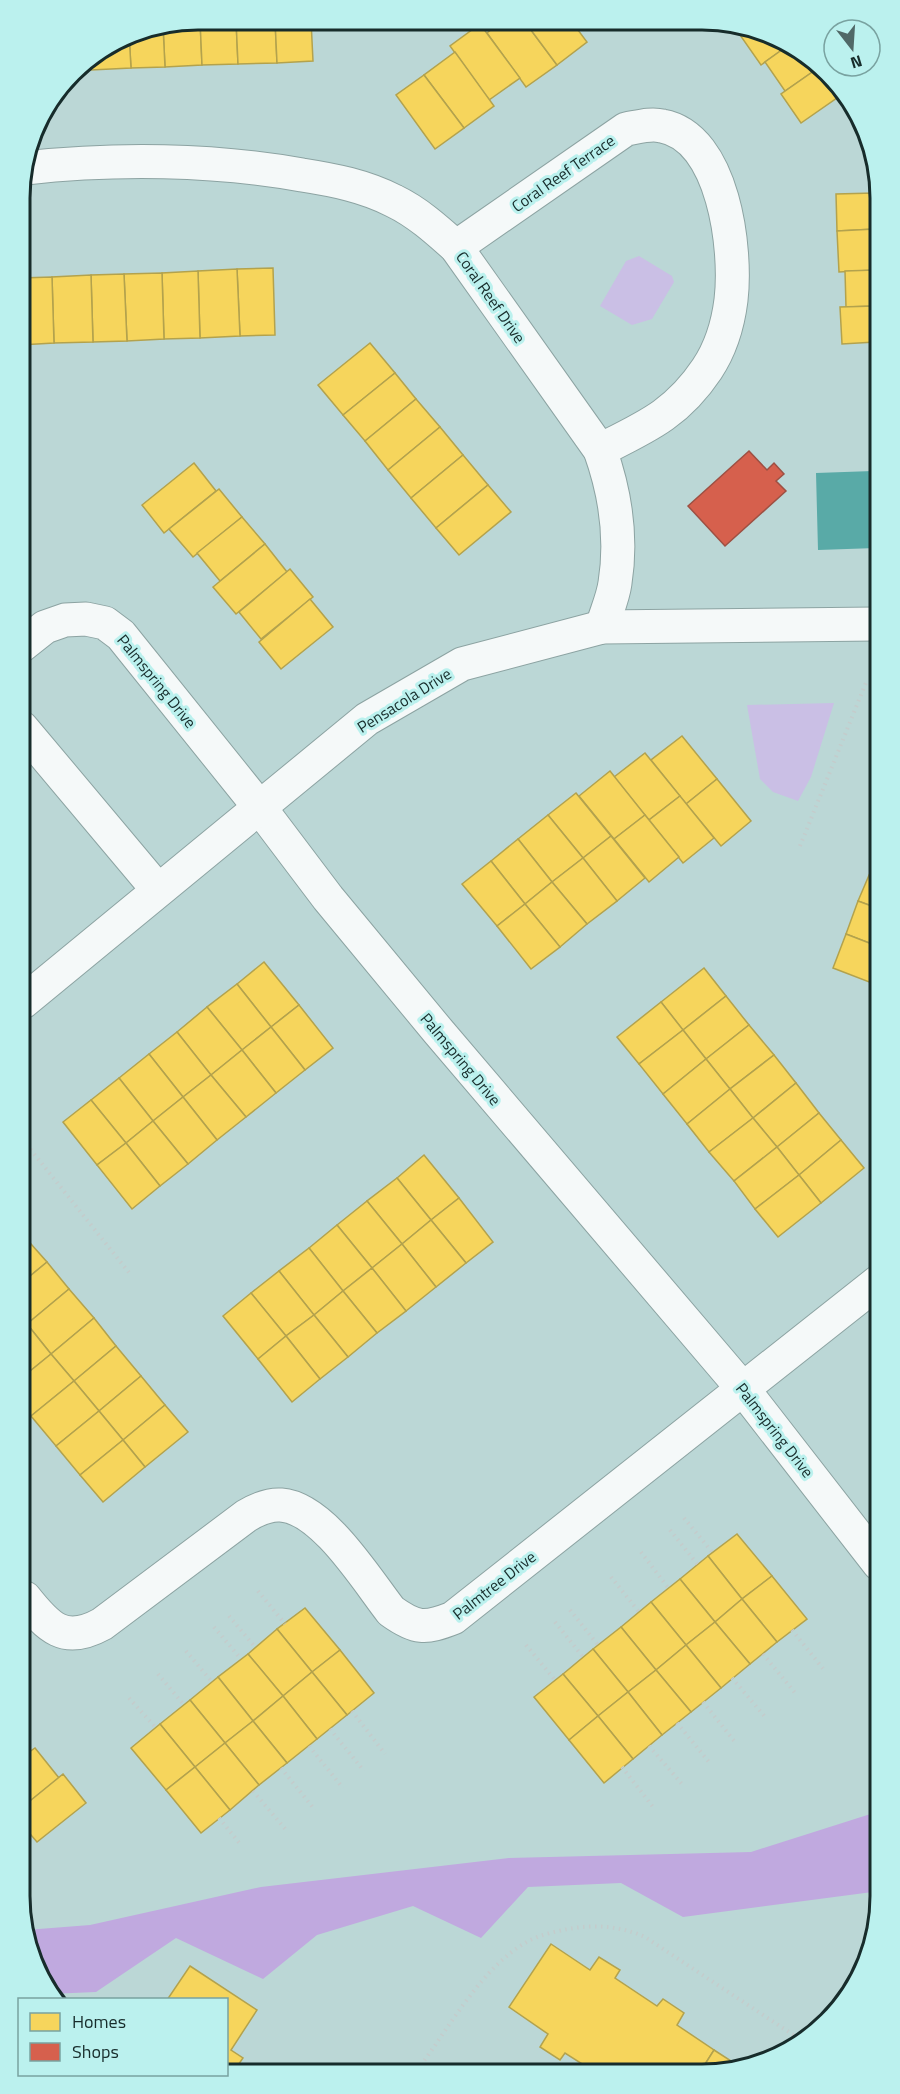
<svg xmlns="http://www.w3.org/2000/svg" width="900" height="2094" viewBox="0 0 900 2094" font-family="'Titillium Web',sans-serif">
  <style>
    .green { fill: #cabfe5 }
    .forest { fill: #c0a9df }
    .water { fill: #59aaa7 }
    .homes { fill: #f6d55c; stroke: #b3a24d; stroke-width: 1.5 }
    .shops { fill: #d6604d; stroke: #9d5043; stroke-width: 1.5 }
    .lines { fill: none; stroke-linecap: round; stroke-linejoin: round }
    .minor-casing { stroke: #8ca3a2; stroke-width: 35 }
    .path { stroke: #c4cccc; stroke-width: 4; stroke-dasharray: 1.5 4.5; stroke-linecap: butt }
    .minor { stroke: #f5f9f9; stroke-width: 33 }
    .labels { text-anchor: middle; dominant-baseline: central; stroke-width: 6; stroke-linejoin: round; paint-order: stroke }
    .street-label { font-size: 16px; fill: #172c2b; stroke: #bbf1ee }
    .rim { fill: none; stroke: #172c2b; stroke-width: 3 }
  </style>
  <rect width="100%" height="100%" fill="#bbd7d6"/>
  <!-- green -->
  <g class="green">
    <path d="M 639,256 L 672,276 L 674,282 L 652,319 L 632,325 L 600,306 L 626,261 Z"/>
    <path d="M 834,703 L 811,777 L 798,801 L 773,792 L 760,779 L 747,705 Z"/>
  </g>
  <!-- forest -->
  <path class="forest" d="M 880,1811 L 880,1891 L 683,1917 L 621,1883 L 528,1887 L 481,1938 L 413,1906 L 317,1935 L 263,1979 L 176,1938 L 96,1992 L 49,1994 L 26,1943 L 26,1930 L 90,1925 L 261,1887 L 509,1858 L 751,1852 Z"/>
  <!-- water -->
  <path class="water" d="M 872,426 L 875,426 L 876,548 L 818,550 L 816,473 L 873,471 Z"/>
  <!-- homes -->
  <g class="homes">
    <path d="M 200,20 L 202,65 L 165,67 L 163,26 Z"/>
    <path d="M 200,20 L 236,20 L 238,64 L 202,65 Z"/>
    <path d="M 236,20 L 275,20 L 277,63 L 238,64 Z"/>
    <path d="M 275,20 L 311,20 L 313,61 L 277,63 Z"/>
    <path d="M 502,21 L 525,22 L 557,65 L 526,87 L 487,33 Z"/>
    <path d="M 525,22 L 572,22 L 587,42 L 557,65 Z"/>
    <path d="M 731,23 L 736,23 L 749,29 L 740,35 Z"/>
    <path d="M 480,24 L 520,78 L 489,100 L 450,46 Z"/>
    <path d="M 163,26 L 165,67 L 131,68 L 129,33 Z"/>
    <path d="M 749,29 L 786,47 L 761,65 L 740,35 Z"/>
    <path d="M 129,33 L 131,68 L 91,70 L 91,57 Z"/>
    <path d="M 786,47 L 821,66 L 785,91 L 765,62 Z"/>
    <path d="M 455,52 L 494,106 L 464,128 L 424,75 Z"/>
    <path d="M 821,66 L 844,93 L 801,123 L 781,94 Z"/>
    <path d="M 424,75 L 464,128 L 435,149 L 396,95 Z"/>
    <path d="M 874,193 L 875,229 L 837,231 L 836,194 Z"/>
    <path d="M 875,229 L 875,270 L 839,272 L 837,231 Z"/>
    <path d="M 273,268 L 275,335 L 240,336 L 237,269 Z"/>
    <path d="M 237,269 L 240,336 L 200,338 L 198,271 Z"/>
    <path d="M 875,270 L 875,306 L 846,307 L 845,271 Z"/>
    <path d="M 198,271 L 200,338 L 164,339 L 162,273 Z"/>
    <path d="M 162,273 L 164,339 L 127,341 L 124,274 Z"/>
    <path d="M 124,274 L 127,341 L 93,342 L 91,275 Z"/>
    <path d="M 91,275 L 93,342 L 54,343 L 52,277 Z"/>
    <path d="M 52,277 L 54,343 L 20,345 L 20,278 Z"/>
    <path d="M 875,306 L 875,342 L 842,344 L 840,307 Z"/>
    <path d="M 370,343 L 395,373 L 343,415 L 318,385 Z"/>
    <path d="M 395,373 L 416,399 L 365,441 L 343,415 Z"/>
    <path d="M 416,399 L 440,427 L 388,470 L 365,441 Z"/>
    <path d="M 440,427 L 463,455 L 411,498 L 388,470 Z"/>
    <path d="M 463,455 L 488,485 L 436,528 L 411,498 Z"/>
    <path d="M 194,463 L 216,491 L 164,533 L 142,505 Z"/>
    <path d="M 488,485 L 511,512 L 459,555 L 436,528 Z"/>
    <path d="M 219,489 L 242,517 L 193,557 L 169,529 Z"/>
    <path d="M 242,517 L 265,544 L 220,581 L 197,553 Z"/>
    <path d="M 265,544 L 287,572 L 236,614 L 213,587 Z"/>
    <path d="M 290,569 L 313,597 L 261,639 L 239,612 Z"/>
    <path d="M 310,599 L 333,627 L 281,669 L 259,642 Z"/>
    <path d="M 682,736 L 717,779 L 686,804 L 651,760 Z"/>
    <path d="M 645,753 L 680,796 L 649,820 L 614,777 Z"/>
    <path d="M 610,771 L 645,815 L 614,839 L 579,796 Z"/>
    <path d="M 717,779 L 751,821 L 721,846 L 686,804 Z"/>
    <path d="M 576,793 L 611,836 L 583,858 L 548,815 Z"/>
    <path d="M 680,796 L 714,838 L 683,863 L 649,820 Z"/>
    <path d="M 548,815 L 583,858 L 552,882 L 518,839 Z"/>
    <path d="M 645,815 L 679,857 L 649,882 L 614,839 Z"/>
    <path d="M 611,836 L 645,878 L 617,901 L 583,858 Z"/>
    <path d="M 518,839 L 552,882 L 525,904 L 491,861 Z"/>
    <path d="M 583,858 L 617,901 L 587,924 L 552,882 Z"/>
    <path d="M 491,861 L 525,904 L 497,926 L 462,884 Z"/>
    <path d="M 873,866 L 877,867 L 877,908 L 858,901 Z"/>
    <path d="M 552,882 L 587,924 L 560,947 L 525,904 Z"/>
    <path d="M 858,901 L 877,908 L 877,946 L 846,934 Z"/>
    <path d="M 525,904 L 560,947 L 531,969 L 497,926 Z"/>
    <path d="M 846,934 L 877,946 L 877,985 L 833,968 Z"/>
    <path d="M 264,962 L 299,1005 L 271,1027 L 237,984 Z"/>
    <path d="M 704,968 L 726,996 L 683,1030 L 661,1002 Z"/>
    <path d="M 237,984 L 271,1027 L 242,1050 L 207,1007 Z"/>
    <path d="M 726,996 L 749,1025 L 706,1059 L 683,1030 Z"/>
    <path d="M 661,1002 L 683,1030 L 639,1064 L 617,1037 Z"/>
    <path d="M 299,1005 L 333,1048 L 305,1070 L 271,1027 Z"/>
    <path d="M 207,1007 L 242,1050 L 211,1075 L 177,1032 Z"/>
    <path d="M 749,1025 L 774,1055 L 730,1089 L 706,1059 Z"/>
    <path d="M 271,1027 L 305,1070 L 276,1093 L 242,1050 Z"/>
    <path d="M 683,1030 L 706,1059 L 663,1094 L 639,1064 Z"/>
    <path d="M 177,1032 L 211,1075 L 183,1097 L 149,1054 Z"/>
    <path d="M 242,1050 L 276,1093 L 246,1117 L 211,1075 Z"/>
    <path d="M 149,1054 L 183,1097 L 153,1121 L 119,1078 Z"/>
    <path d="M 774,1055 L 796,1083 L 753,1118 L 730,1089 Z"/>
    <path d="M 706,1059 L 730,1089 L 687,1124 L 663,1094 Z"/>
    <path d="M 211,1075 L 246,1117 L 217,1140 L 183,1097 Z"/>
    <path d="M 119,1078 L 153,1121 L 126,1143 L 91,1100 Z"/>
    <path d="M 796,1083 L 819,1113 L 777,1147 L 753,1118 Z"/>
    <path d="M 730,1089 L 753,1118 L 709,1152 L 687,1124 Z"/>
    <path d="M 183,1097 L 217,1140 L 188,1164 L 153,1121 Z"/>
    <path d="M 91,1100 L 126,1143 L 97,1165 L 63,1122 Z"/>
    <path d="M 819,1113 L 841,1140 L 799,1175 L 777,1147 Z"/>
    <path d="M 753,1118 L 777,1147 L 734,1181 L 709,1152 Z"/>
    <path d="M 153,1121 L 188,1164 L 160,1186 L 126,1143 Z"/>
    <path d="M 841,1140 L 864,1168 L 821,1203 L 799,1175 Z"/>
    <path d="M 126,1143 L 160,1186 L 132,1209 L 97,1165 Z"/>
    <path d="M 777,1147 L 799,1175 L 755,1209 L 734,1181 Z"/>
    <path d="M 424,1155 L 459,1198 L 431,1220 L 397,1178 Z"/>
    <path d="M 799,1175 L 821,1203 L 778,1237 L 755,1209 Z"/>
    <path d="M 397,1178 L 431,1220 L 402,1244 L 367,1201 Z"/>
    <path d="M 459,1198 L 493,1242 L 466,1263 L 431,1220 Z"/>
    <path d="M 367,1201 L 402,1244 L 372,1268 L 337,1225 Z"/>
    <path d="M 431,1220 L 466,1263 L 436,1287 L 402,1244 Z"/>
    <path d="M 337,1225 L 372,1268 L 343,1291 L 309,1248 Z"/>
    <path d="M 23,1235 L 47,1262 L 24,1281 Z"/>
    <path d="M 402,1244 L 436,1287 L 406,1311 L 372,1268 Z"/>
    <path d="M 309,1248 L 343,1291 L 314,1315 L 279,1271 Z"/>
    <path d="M 47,1262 L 69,1289 L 27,1324 L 24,1321 L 24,1281 Z"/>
    <path d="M 372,1268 L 406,1311 L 377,1333 L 343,1291 Z"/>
    <path d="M 279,1271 L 314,1315 L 286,1336 L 251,1293 Z"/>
    <path d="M 69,1289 L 94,1318 L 51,1354 L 27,1324 Z"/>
    <path d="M 343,1291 L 377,1333 L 348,1357 L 314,1315 Z"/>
    <path d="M 251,1293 L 286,1336 L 258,1359 L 223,1316 Z"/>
    <path d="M 314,1315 L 348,1357 L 320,1379 L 286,1336 Z"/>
    <path d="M 94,1318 L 116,1346 L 74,1381 L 51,1354 Z"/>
    <path d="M 27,1324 L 51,1354 L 24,1376 L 24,1327 Z"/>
    <path d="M 286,1336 L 320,1379 L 292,1402 L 258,1359 Z"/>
    <path d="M 116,1346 L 141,1376 L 99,1411 L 74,1381 Z"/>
    <path d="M 51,1354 L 74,1381 L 31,1416 L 24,1407 L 24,1376 Z"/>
    <path d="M 141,1376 L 165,1405 L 123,1440 L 99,1411 Z"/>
    <path d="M 74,1381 L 99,1411 L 56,1446 L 31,1416 Z"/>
    <path d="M 165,1405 L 188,1432 L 145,1467 L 123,1440 Z"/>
    <path d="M 99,1411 L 123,1440 L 80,1475 L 56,1446 Z"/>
    <path d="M 123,1440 L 145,1467 L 103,1502 L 80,1475 Z"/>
    <path d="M 737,1534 L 772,1576 L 742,1599 L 708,1556 Z"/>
    <path d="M 708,1556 L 742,1599 L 715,1622 L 680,1579 Z"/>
    <path d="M 772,1576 L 807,1619 L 777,1642 L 742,1599 Z"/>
    <path d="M 680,1579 L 715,1622 L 686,1645 L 651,1602 Z"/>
    <path d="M 742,1599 L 777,1642 L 750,1664 L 715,1622 Z"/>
    <path d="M 651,1602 L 686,1645 L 656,1670 L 621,1627 Z"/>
    <path d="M 305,1608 L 340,1650 L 312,1672 L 277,1629 Z"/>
    <path d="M 715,1622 L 750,1664 L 721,1688 L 686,1645 Z"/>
    <path d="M 621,1627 L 656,1670 L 628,1692 L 593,1649 Z"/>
    <path d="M 277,1629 L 312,1672 L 283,1696 L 248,1654 Z"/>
    <path d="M 686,1645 L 721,1688 L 691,1712 L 656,1670 Z"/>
    <path d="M 593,1649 L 628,1692 L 598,1716 L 563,1674 Z"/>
    <path d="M 340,1650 L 374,1693 L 347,1715 L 312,1672 Z"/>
    <path d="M 248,1654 L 283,1696 L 253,1721 L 218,1677 Z"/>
    <path d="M 656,1670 L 691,1712 L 662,1735 L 628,1692 Z"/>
    <path d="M 312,1672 L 347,1715 L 317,1739 L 283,1696 Z"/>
    <path d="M 563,1674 L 598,1716 L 569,1740 L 534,1697 Z"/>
    <path d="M 218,1677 L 253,1721 L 225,1743 L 190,1700 Z"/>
    <path d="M 628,1692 L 662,1735 L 633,1759 L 598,1716 Z"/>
    <path d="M 283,1696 L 317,1739 L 287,1763 L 253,1721 Z"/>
    <path d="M 190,1700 L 225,1743 L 195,1767 L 160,1724 Z"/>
    <path d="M 598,1716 L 633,1759 L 604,1783 L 569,1740 Z"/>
    <path d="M 253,1721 L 287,1763 L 259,1785 L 225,1743 Z"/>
    <path d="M 160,1724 L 195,1767 L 166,1790 L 131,1748 Z"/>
    <path d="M 225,1743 L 259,1785 L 230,1810 L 195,1767 Z"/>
    <path d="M 35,1748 L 59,1778 L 25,1805 L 25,1755 Z"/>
    <path d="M 195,1767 L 230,1810 L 201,1833 L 166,1790 Z"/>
    <path d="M 63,1774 L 86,1803 L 37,1842 L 25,1828 L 25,1805 Z"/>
    <path d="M 551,1944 L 590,1970 L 599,1957 L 620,1970 L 615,1978 L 657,2006 L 663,1999 L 684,2013 L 677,2025 L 714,2050 L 702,2069 L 590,2069 L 565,2053 L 560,2060 L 540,2047 L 548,2034 L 509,2007 Z"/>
    <path d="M 190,1966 L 257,2010 L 231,2050 L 243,2058 L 234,2071 L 226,2071 L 226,2000 L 167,2000 Z"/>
    <path d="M 714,2050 L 742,2068 L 702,2069 Z"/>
  </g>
  <!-- shops -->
  <path class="shops" d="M 749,451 L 767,470 L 774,463 L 784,474 L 776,481 L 786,491 L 725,546 L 688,506 Z"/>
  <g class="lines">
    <!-- minor casing -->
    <g class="minor-casing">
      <g id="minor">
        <path d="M 25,168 C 115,158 213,159 302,175 C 334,180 365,186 394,201 C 417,212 437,230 456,247 L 600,450 C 615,492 622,539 615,583 C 613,598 606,613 602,627"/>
        <path d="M 456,247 L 626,129 C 638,127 651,123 662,126 C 724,137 737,250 731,300 C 728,324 721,348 707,369 C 677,414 646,427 600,450"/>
        <path d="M 21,646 L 45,627 L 65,620 L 86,619 L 105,623 L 121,635 L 260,808 L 328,898 L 438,1031 L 743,1389 L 879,1564"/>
        <path d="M 22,728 L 158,890"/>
        <path d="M 23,1002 L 367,719 L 462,664 L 602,627 L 876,624"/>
        <path d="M 25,1598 C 48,1627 64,1645 102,1624 L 246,1516 C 256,1510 269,1504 281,1505 C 323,1508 366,1579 391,1611 C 416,1629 425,1629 453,1618 L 878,1282"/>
      </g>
    </g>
    <!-- path -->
    <g class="path">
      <path d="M 800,846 L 867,680"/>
      <path d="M 23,1140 L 131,1275"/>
      <path d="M 684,1518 L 713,1553"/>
      <path d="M 670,1530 L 698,1565"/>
      <path d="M 641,1552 L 669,1589"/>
      <path d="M 611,1577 L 639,1612"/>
      <path d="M 258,1591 L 285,1624"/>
      <path d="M 570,1610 L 598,1645"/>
      <path d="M 229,1616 L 255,1647"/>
      <path d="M 555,1622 L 583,1657"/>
      <path d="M 214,1627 L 241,1659"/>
      <path d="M 792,1630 L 825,1671"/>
      <path d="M 526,1645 L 555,1680"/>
      <path d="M 186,1651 L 212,1682"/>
      <path d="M 763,1654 L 796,1694"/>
      <path d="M 158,1674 L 184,1705"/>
      <path d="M 732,1678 L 766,1718"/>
      <path d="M 129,1698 L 156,1728"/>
      <path d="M 703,1702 L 735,1742"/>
      <path d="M 352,1711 L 385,1754"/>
      <path d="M 677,1723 L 709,1762"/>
      <path d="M 330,1729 L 364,1771"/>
      <path d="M 309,1746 L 343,1788"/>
      <path d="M 649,1746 L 682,1784"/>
      <path d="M 622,1767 L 653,1807"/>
      <path d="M 281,1768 L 315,1810"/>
      <path d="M 253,1791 L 287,1831"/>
      <path d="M 219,1818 L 241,1845"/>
      <path d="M 421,2065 C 450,2026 482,1968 525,1943 C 538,1935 554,1932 568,1929 C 595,1924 620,1926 645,1937 L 804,2042"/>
    </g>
    <!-- minor -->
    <use href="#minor" class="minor"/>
  </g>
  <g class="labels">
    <!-- street labels -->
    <g class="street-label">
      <text transform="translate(563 173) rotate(-35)">Coral Reef Terrace</text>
      <text transform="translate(491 297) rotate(55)">Coral Reef Drive</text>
      <text transform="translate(157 681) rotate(51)">Palmspring Drive</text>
      <text transform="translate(404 700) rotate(-32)">Pensacola Drive</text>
      <text transform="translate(461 1059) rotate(50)">Palmspring Drive</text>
      <text transform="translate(775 1430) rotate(52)">Palmspring Drive</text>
      <text transform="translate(494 1585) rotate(-38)">Palmtree Drive</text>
    </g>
  </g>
  <!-- crop -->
  <path d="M0 0H900V2094H0ZM198 30H702A168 168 0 0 1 870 198V1896A168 168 0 0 1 702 2064H198A168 168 0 0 1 30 1896V198A168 168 0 0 1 198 30Z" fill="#bbf1ee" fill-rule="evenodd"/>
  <path class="rim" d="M198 30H702A168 168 0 0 1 870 198V1896A168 168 0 0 1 702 2064H198A168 168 0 0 1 30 1896V198A168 168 0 0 1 198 30Z"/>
  <!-- legend -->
  <rect x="18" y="1998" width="210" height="78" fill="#bbf1ee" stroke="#79a2a0" stroke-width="1.5"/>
  <rect x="30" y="2013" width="30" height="18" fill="#f6d55c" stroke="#79a2a0" stroke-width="1.5"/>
  <text x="72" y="2028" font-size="18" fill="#172c2b">Homes</text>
  <rect x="30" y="2043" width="30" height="18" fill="#d6604d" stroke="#79a2a0" stroke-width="1.5"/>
  <text x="72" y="2058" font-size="18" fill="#172c2b">Shops</text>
  <!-- north arrow -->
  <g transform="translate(852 48) rotate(163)"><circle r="28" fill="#bbf1ee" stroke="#79a2a0" stroke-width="1.5"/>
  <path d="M0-4.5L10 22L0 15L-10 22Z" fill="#506867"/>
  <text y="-9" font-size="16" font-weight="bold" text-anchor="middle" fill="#172c2b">N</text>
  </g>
</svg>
